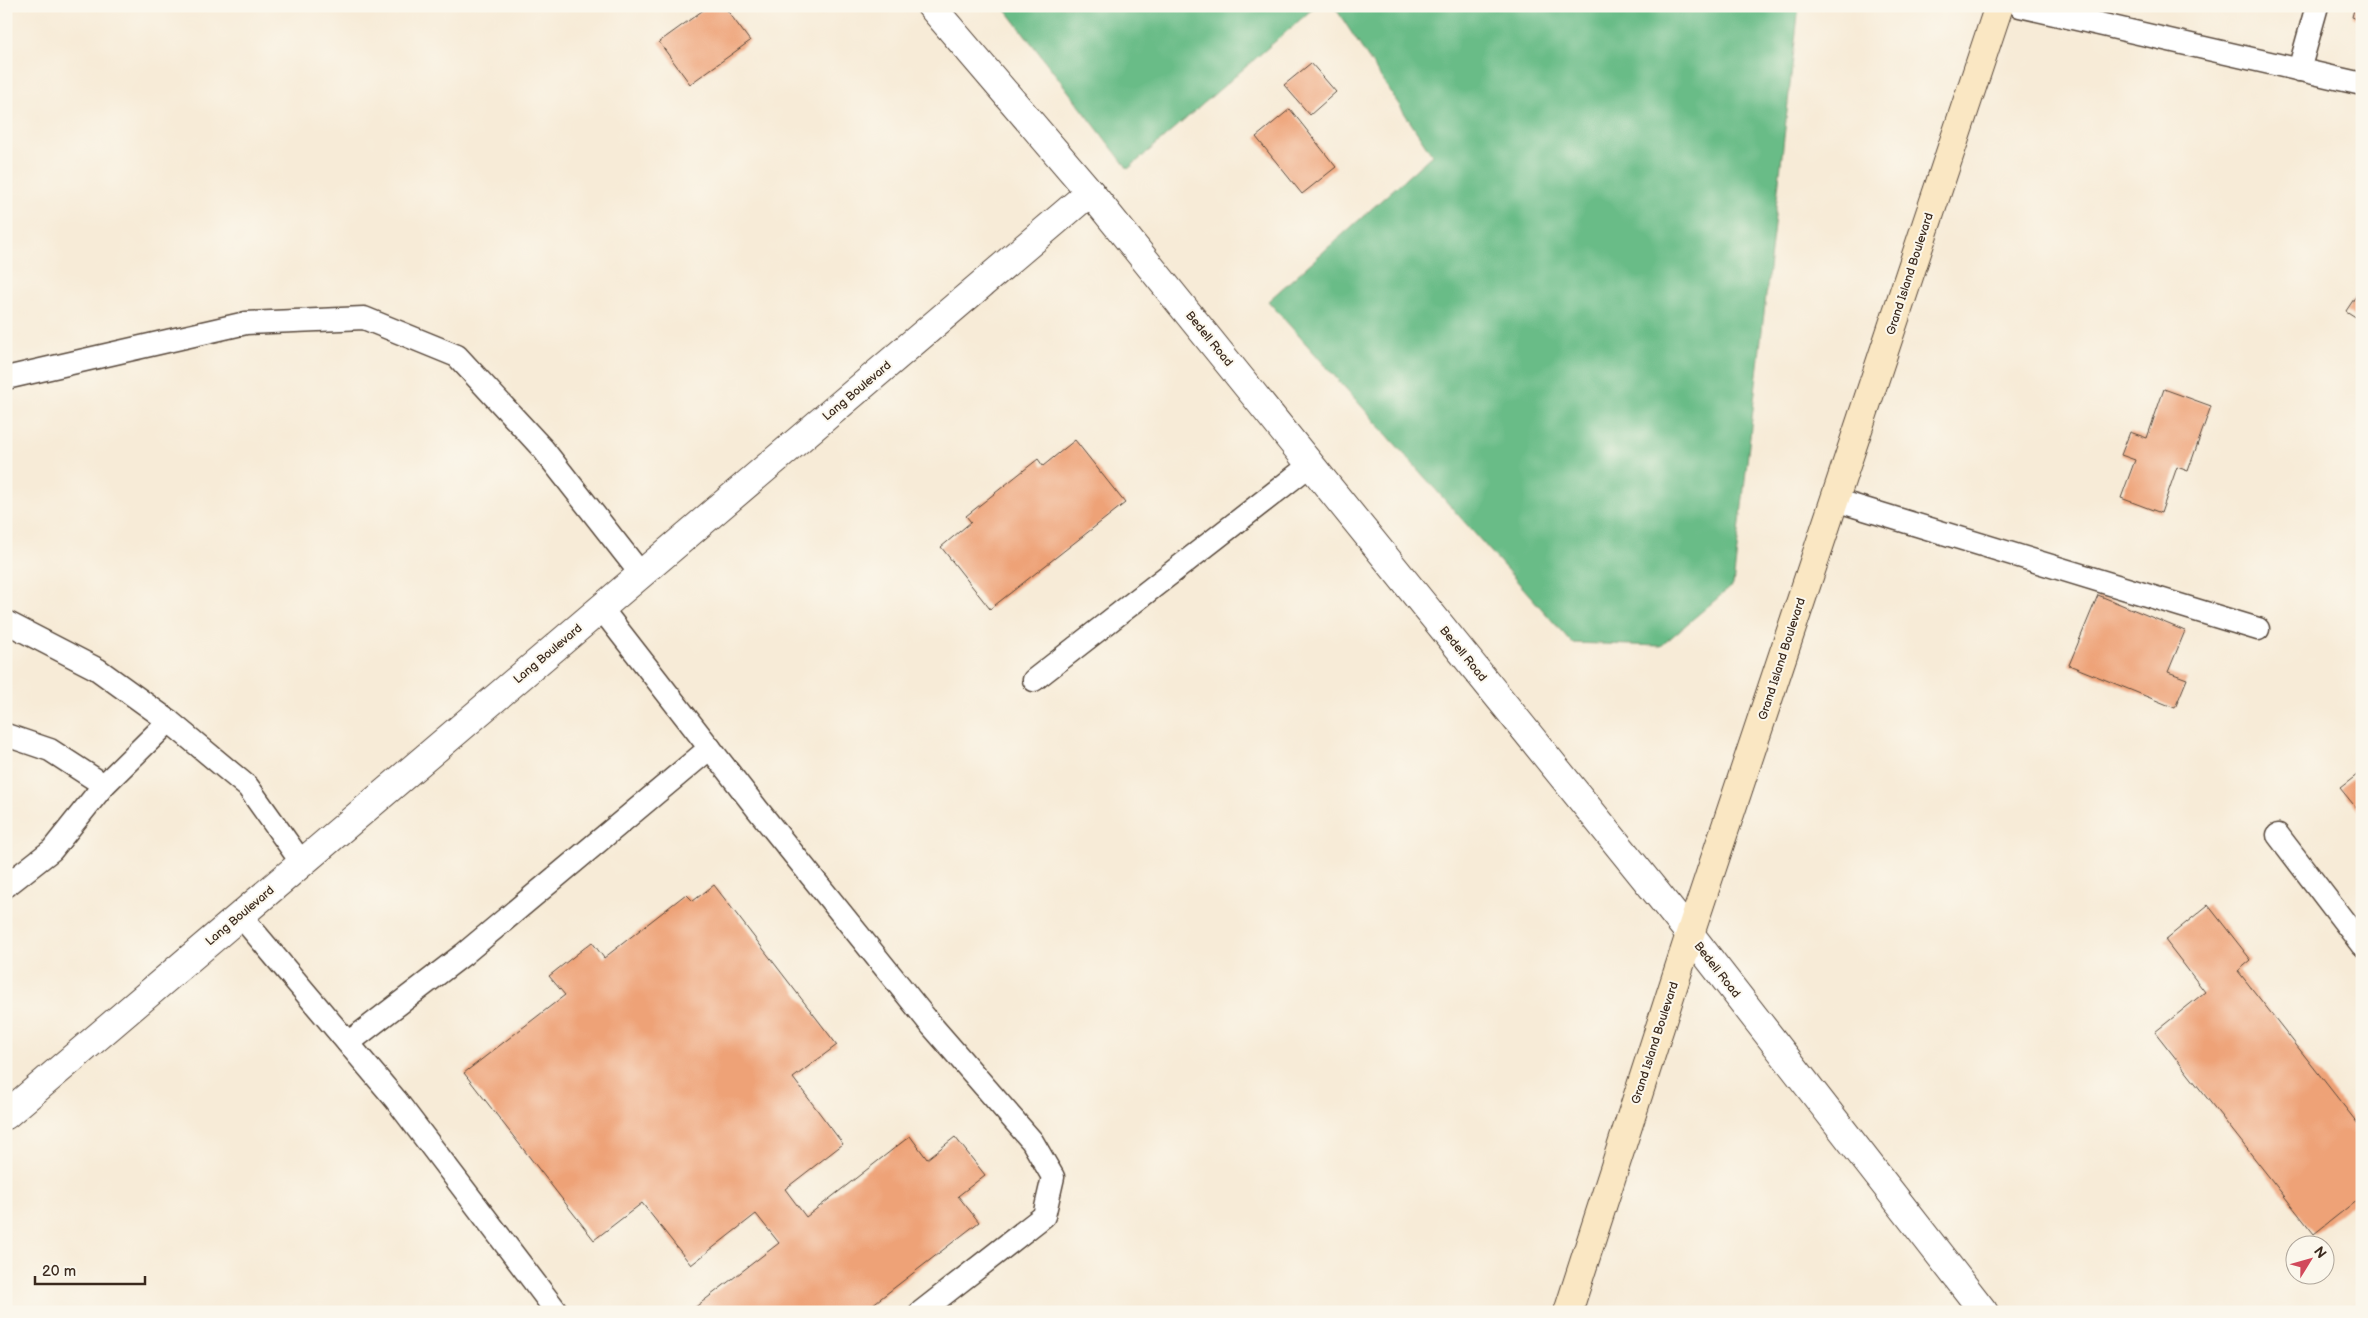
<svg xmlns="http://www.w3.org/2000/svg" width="2368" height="1318" viewBox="0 0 2368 1318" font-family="'Balsamiq Sans',sans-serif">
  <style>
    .forest { fill: #69bc87; stroke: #527352 }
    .building { fill: #eea277 }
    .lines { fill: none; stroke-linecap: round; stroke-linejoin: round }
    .service-casing { stroke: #57473a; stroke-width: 25 }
    .minor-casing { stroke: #57473a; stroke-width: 30 }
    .tertiary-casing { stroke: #57473a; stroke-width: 30 }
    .secondary-casing { stroke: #57473a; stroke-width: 30 }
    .service { stroke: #fff; stroke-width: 22 }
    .minor { stroke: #fff; stroke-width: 28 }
    .tertiary { stroke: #fff; stroke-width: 28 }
    .secondary { stroke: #fae7c3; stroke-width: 28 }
    .labels { text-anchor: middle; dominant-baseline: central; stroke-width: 4; stroke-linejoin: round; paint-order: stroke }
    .street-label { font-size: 12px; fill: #3b2a1e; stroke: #fbf7ec }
  </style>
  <rect width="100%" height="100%" fill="#fbf7ec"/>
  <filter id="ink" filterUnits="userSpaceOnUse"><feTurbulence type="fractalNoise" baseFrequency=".02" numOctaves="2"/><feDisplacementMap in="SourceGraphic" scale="10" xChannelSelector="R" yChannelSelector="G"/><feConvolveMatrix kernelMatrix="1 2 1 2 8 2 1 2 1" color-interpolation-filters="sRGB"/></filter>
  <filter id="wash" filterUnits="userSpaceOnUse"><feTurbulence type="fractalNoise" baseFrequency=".0096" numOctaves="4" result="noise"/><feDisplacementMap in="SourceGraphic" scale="20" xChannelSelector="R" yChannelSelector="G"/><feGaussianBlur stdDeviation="1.12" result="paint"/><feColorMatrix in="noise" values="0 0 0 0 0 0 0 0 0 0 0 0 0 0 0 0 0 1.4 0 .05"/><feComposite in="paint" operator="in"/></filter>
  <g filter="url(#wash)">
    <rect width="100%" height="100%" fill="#f7ebd7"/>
    <!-- forest -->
    <g class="forest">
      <path d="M 1003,6 L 1316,6 L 1128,169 Z"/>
      <path d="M 1334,6 L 1799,6 L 1733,585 L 1661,646 L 1572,643 L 1268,301 L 1432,155 Z"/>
    </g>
    <g id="blocks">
      <!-- building -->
      <g class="building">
        <path d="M 709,6 L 724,6 L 750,41 L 690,84 L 659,42 Z"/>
        <path d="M 2355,6 L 2362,6 L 2362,21 L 2352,17 Z"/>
        <path d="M 1311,63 L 1336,92 L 1310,115 L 1284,85 Z"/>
        <path d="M 1290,109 L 1336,167 L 1302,194 L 1256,137 Z"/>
        <path d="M 2362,287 L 2362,321 L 2346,311 Z"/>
        <path d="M 2164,389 L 2211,406 L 2188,471 L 2177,467 L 2161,513 L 2121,498 L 2135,460 L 2121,455 L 2130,432 L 2147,438 Z"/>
        <path d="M 1075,440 L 1125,503 L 990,609 L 941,547 L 971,522 L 966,516 L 1038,459 L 1043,466 Z"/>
        <path d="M 2098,595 L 2185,631 L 2168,672 L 2187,679 L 2175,708 L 2069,665 Z"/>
        <path d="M 2362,771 L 2362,815 L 2340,788 Z"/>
        <path d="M 714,885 L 837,1045 L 793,1078 L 843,1144 L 785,1189 L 806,1217 L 910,1136 L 927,1159 L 955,1137 L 985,1175 L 958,1196 L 979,1222 L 863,1312 L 689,1312 L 779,1243 L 756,1214 L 691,1265 L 642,1203 L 594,1240 L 464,1073 L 565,995 L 549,976 L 592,942 L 604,958 L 686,894 L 693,901 Z"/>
        <path d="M 2208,905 L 2251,960 L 2238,971 L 2362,1129 L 2362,1196 L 2314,1234 L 2155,1032 L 2205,992 L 2165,940 Z"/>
      </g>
    </g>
  </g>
  <g filter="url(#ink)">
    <use href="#blocks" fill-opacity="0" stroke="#57473a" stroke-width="1"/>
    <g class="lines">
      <!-- service casing -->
      <g class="service-casing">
        <g id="service">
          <path d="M 2020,6 L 2362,84"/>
          <path d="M 2299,70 L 2317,6"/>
          <path d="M 6,378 L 246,323 L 364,318 L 457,356 L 543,449 L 641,574"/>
          <path d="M 1835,500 L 2258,629"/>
          <path d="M 601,608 L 758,810 L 932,1026 L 1032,1141 L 1053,1177 L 1044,1216 L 921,1312"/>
          <path d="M 6,622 L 97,669 L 169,721 L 248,787 L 302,863"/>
          <path d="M 1034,680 L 1310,465"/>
          <path d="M 6,735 L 50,750 L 104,785 L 169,721"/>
          <path d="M 2278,835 L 2362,945"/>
          <path d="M 6,886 L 52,850 L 104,785"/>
          <path d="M 240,915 L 396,1100 L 557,1312"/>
          <path d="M 348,1043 L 464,954 L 710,748"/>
        </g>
      </g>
      <!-- minor casing -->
      <g class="minor-casing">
        <path id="minor" d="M 6,1115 L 1090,192"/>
      </g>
      <!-- tertiary casing -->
      <g class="tertiary-casing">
        <path id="tertiary" d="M 931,6 L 1090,192 L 1690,934 L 1984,1312"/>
      </g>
      <!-- secondary casing -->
      <g class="secondary-casing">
        <path id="secondary" d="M 1568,1312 L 1690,934 L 1999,6"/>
      </g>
      <!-- service -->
      <use href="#service" class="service"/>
      <!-- minor -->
      <use href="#minor" class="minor"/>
      <!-- tertiary -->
      <use href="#tertiary" class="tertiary"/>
      <!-- secondary -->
      <use href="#secondary" class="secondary"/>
    </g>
  </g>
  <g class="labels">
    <!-- street labels -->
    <g class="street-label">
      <text transform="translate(1910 274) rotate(-72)">Grand Island Boulevard</text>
      <text transform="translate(1209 339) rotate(51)">Bedell Road</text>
      <text transform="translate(857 391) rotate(-40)">Lang Boulevard</text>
      <text transform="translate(548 654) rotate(-40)">Lang Boulevard</text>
      <text transform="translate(1463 654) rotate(51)">Bedell Road</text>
      <text transform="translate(1782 659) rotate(-72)">Grand Island Boulevard</text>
      <text transform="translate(240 916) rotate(-40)">Lang Boulevard</text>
      <text transform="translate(1717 970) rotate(52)">Bedell Road</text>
      <text transform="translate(1655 1043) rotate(-72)">Grand Island Boulevard</text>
    </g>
  </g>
  <!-- margin -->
  <rect width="2368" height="1318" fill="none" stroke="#fbf7ec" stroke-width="25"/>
  <!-- north arrow -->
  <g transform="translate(2310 1260) rotate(53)"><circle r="24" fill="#fbf7ec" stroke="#aea59a"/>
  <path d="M0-4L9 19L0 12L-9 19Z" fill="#d1495b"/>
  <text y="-8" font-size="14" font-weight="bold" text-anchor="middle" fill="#3b2a1e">N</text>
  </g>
  <!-- scale -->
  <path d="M35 1276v8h110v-8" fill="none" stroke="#3b2a1e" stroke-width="2.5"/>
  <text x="42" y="1276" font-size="15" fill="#3b2a1e" stroke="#fbf7ec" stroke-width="4" paint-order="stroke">20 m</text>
</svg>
